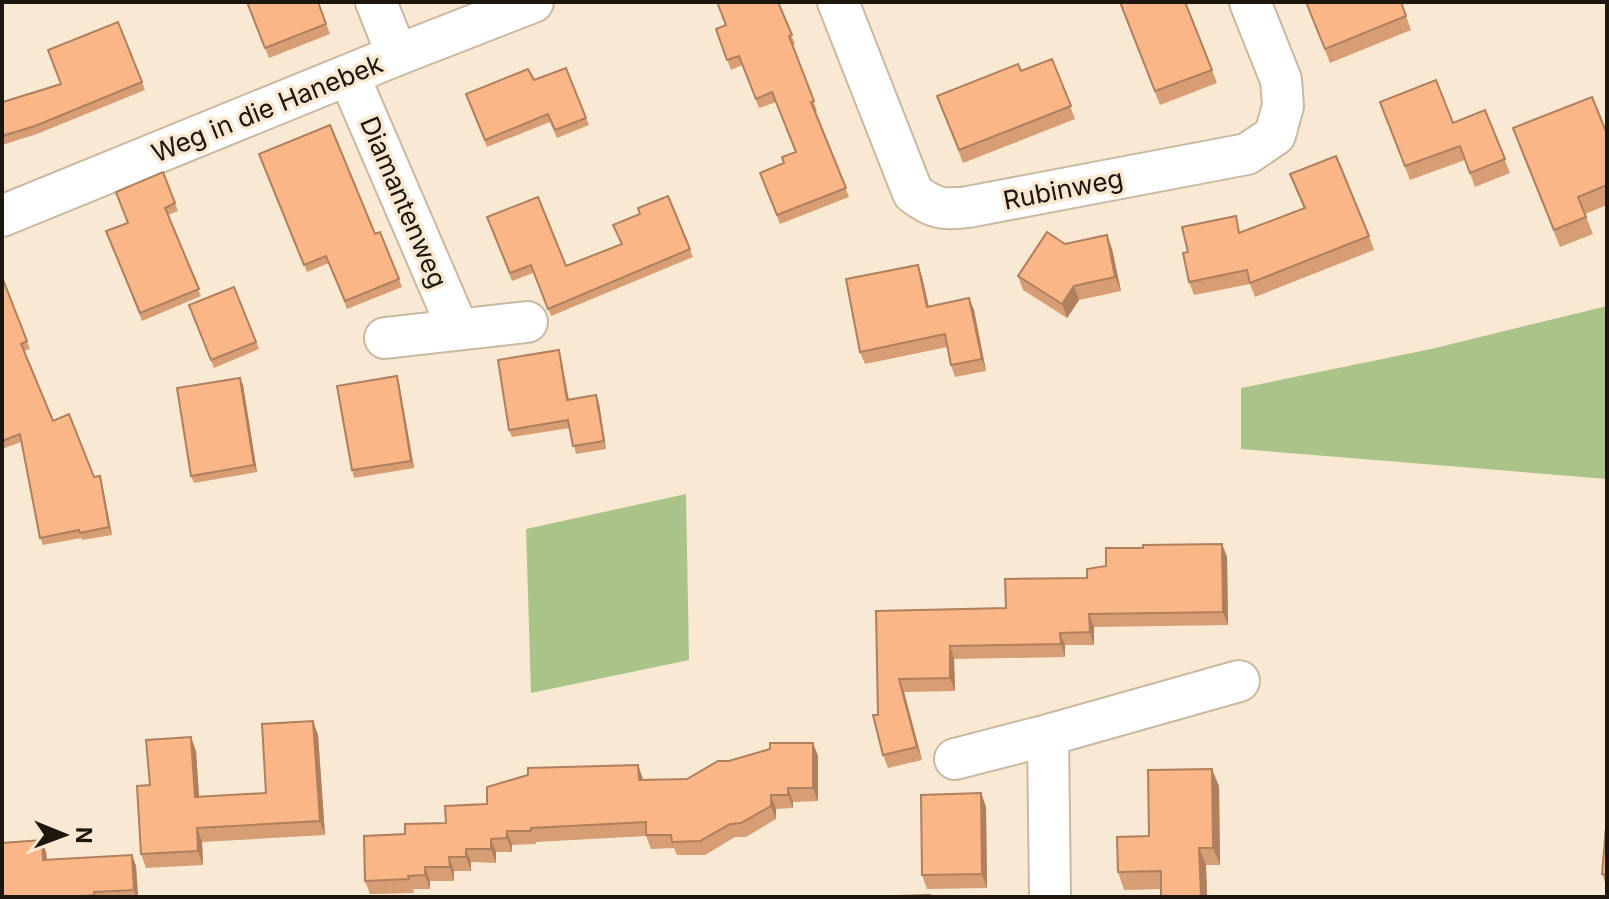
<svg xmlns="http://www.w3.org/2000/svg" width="1609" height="899" viewBox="0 0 1609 899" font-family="Inter,sans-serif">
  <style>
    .green { fill: #aac388 }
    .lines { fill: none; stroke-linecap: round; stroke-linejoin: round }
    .minor-casing { stroke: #c9b8a2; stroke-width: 44 }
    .minor { stroke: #fff; stroke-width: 40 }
    .wall { fill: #d79d74 }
    .shaded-wall { fill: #af7f5e }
    .building { fill: #fab687; stroke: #af7f5e; stroke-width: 2 }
    .labels { text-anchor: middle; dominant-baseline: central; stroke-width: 7; stroke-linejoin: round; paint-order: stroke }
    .street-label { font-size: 26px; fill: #1c160d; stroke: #fae9d2 }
  </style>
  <rect width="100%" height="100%" fill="#fae9d2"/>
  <!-- green -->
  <g class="green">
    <path d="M 1607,306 L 1607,479 L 1241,449 L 1241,388 L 1431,349 Z"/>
    <path d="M 686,494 L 689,660 L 531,693 L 526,529 Z"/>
  </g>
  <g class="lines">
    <!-- minor casing -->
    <g class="minor-casing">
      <g id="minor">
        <path d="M 376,2 L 397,55"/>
        <path d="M 838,2 L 913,193 C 934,209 943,210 968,207 L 1247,154 L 1275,135 L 1283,106 L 1281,80 L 1250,2"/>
        <path d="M 349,76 L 458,329"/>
        <path d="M 2,216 L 397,55 L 533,2"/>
        <path d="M 385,338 L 527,322"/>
        <path d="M 955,759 L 1048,735"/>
        <path d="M 1050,897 L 1048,735 L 1239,681"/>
      </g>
    </g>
    <!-- minor -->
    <use href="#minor" class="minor"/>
  </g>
  <!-- wall -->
  <g class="wall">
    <path d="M 247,2 L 318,2 L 330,34 L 269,58 Z"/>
    <path d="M 778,2 L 795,44 L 793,45 L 817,111 L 815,112 L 849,197 L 780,224 L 760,173 L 784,163 L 796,152 L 776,102 L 759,108 L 742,65 L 731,70 L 716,29 Z"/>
    <path d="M 1119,2 L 1212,70 L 1217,83 L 1160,105 Z"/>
    <path d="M 1306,2 L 1401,2 L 1411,30 L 1330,63 Z"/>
    <path d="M 118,22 L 145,90 L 37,134 L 2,145 L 2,98 L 3,101 L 61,84 Z"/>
    <path d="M 1052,59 L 1075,119 L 963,163 L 937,96 L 1021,71 Z"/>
    <path d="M 534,80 L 586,118 L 589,125 L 557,138 L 550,122 L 487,147 L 466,94 Z"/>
    <path d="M 1380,102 L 1453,123 L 1485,110 L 1510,173 L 1475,187 L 1465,160 L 1410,180 Z"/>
    <path d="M 1607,134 L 1607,205 L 1585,214 L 1593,234 L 1560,247 L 1519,146 Z"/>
    <path d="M 259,154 L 375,234 L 380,232 L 402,287 L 347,309 L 329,263 L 307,272 Z"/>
    <path d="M 163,172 L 178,211 L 168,215 L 201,296 L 142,321 L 106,231 L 128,223 Z"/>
    <path d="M 1290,174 L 1369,236 L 1374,250 L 1255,297 L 1250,284 L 1194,295 L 1189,282 L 1241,232 L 1304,209 Z"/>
    <path d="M 668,196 L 693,257 L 551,316 L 533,273 L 512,281 L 487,217 L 566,266 L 621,244 L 640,214 Z"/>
    <path d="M 1107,235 L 1112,249 L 1121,291 L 1079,300 L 1067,318 L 1023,290 L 1018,276 L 1065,244 Z"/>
    <path d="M 918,265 L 922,277 L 929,306 L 974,310 L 986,371 L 955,377 L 951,365 L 947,347 L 865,364 L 860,352 Z"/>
    <path d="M 2,277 L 30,349 L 24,351 L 53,421 L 94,477 L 102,483 L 112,535 L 82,540 L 81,538 L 43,545 L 40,538 L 21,442 L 2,449 Z"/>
    <path d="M 234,287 L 259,349 L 214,368 L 189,305 Z"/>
    <path d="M 561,358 L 569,400 L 599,403 L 606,449 L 576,454 L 570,428 L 512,437 L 509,430 Z"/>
    <path d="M 397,376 L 399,383 L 414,468 L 354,478 L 352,470 Z"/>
    <path d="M 243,385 L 257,472 L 194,483 L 191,476 Z"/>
    <path d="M 1222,544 L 1227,557 L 1228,625 L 1094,627 L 1094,645 L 1065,645 L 1065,657 L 954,659 L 955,691 L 904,692 L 922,760 L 888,768 L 883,755 L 878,715 L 876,611 L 1006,608 L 1087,578 L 1106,566 L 1143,548 Z"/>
    <path d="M 313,721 L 318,735 L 325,835 L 202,842 L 203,865 L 146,868 L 141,854 L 150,785 L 196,751 L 199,797 L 266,793 Z"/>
    <path d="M 813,743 L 818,756 L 818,801 L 793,802 L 793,808 L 776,809 L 776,819 L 746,837 L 735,837 L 705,855 L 677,855 L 674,848 L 651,849 L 646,836 L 536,842 L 536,844 L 512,845 L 512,852 L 496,852 L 496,863 L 471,862 L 471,871 L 454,871 L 454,881 L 430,881 L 430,889 L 413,889 L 414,893 L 370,894 L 365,881 L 405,834 L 446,823 L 487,804 L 643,780 L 687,779 L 729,761 Z"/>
    <path d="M 1219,786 L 1220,865 L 1206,865 L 1207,897 L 1161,897 L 1161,889 L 1124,890 L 1118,872 L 1149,836 Z"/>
    <path d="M 981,793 L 986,807 L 987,888 L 927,889 L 922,875 Z"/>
    <path d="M 46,852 L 47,860 L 132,855 L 136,866 L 138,897 L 2,897 Z"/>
    <path d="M 1602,874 L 1607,874 L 1607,886 L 1606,886 Z"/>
  </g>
  <!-- shaded-wall -->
  <g class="shaded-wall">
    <path d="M 1107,235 L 1112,249 L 1121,291 L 1115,277 Z"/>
    <path d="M 918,265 L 922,277 L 931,319 L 927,307 Z"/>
    <path d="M 1074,286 L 1079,300 L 1067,318 L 1062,304 Z"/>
    <path d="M 969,298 L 974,310 L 986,371 L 982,359 Z"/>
    <path d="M 559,350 L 561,358 L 570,407 L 567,400 Z"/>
    <path d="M 397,376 L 399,383 L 414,468 L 411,461 Z"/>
    <path d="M 240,378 L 243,385 L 257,472 L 254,465 Z"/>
    <path d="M 596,395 L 599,403 L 606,449 L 604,441 Z"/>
    <path d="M 100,476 L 102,483 L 112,535 L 109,527 Z"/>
    <path d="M 1222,544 L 1227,557 L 1228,625 L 1223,612 Z"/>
    <path d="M 1089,614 L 1094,627 L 1094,645 L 1090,632 Z"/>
    <path d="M 1060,633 L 1065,645 L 1065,657 L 1061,644 Z"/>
    <path d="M 950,646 L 954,659 L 955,691 L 950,678 Z"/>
    <path d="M 899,679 L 904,692 L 922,760 L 917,747 Z"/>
    <path d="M 313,721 L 318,735 L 325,835 L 320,821 Z"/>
    <path d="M 191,737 L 196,751 L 200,811 L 195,797 Z"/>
    <path d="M 813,743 L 818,756 L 818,801 L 813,788 Z"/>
    <path d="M 638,765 L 643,779 L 644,794 L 639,780 Z"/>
    <path d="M 1212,769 L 1219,786 L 1220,865 L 1213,848 Z"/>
    <path d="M 788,788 L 793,802 L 793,808 L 788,795 Z"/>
    <path d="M 981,793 L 986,807 L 987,888 L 982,874 Z"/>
    <path d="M 771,795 L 776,809 L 776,819 L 771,806 Z"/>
    <path d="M 197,828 L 202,842 L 203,865 L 198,851 Z"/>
    <path d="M 507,831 L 512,845 L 512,852 L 507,838 Z"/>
    <path d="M 491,839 L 496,852 L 496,863 L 491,849 Z"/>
    <path d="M 42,840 L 46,852 L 48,872 L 43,860 Z"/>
    <path d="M 1199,848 L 1206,865 L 1207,897 L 1201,897 Z"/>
    <path d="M 466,849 L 471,862 L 471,871 L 466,857 Z"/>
    <path d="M 132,855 L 136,866 L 138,897 L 136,897 L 134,890 Z"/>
    <path d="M 449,857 L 454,871 L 454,881 L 450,867 Z"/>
    <path d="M 425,867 L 430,881 L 430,889 L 425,875 Z"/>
  </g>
  <!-- building -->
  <g class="building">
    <path d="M 247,2 L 318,2 L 326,24 L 265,48 Z"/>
    <path d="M 717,2 L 778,2 L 792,35 L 789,36 L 814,101 L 811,102 L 846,188 L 777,215 L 760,173 L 784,163 L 782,157 L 796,152 L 772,92 L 756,99 L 739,56 L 727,60 L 716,29 L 726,25 Z"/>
    <path d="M 1120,2 L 1185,2 L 1212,70 L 1155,91 Z"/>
    <path d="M 1306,2 L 1401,2 L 1406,16 L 1325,49 Z"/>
    <path d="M 118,22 L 142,82 L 35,126 L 2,136 L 2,100 L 3,102 L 61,84 L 48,50 Z"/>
    <path d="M 1052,59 L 1071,106 L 959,150 L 937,96 L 1018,64 L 1021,71 Z"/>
    <path d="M 566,68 L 586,118 L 555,130 L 548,114 L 485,140 L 466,94 L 528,69 L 534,80 Z"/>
    <path d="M 1436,80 L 1453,123 L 1485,110 L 1505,159 L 1470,173 L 1460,146 L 1405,166 L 1380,102 Z"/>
    <path d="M 1592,97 L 1607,134 L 1607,185 L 1578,197 L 1586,217 L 1554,230 L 1513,128 Z"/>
    <path d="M 330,125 L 375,234 L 380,232 L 399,279 L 345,301 L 326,256 L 304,265 L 259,154 Z"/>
    <path d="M 1336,156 L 1369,236 L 1250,283 L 1247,270 L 1189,282 L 1183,253 L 1188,252 L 1182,227 L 1236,216 L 1239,233 L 1305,208 L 1290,174 Z"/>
    <path d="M 163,172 L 175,203 L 165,208 L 199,289 L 140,313 L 106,231 L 128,223 L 116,192 Z"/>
    <path d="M 668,196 L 690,249 L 548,309 L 531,265 L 510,273 L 487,217 L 538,197 L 566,266 L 622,244 L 613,225 L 640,214 L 638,208 Z"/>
    <path d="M 1047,232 L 1065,244 L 1107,235 L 1115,277 L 1074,286 L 1062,304 L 1018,276 Z"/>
    <path d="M 918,265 L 927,307 L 969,298 L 982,359 L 951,365 L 945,334 L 860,352 L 846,279 Z"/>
    <path d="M 2,277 L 27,341 L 21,344 L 53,421 L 69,414 L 94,477 L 100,476 L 109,527 L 80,533 L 79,530 L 40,538 L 20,434 L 2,441 Z"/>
    <path d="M 234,287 L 256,342 L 211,360 L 189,305 Z"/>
    <path d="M 559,350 L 567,400 L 596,395 L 604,441 L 573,446 L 568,420 L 509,430 L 498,360 Z"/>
    <path d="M 397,376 L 411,461 L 352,470 L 337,386 Z"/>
    <path d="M 240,378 L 254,465 L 191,476 L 177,388 Z"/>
    <path d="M 1222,544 L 1223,612 L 1089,614 L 1090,632 L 1060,633 L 1061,644 L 950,646 L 950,678 L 899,679 L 917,747 L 883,755 L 873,715 L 878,715 L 876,611 L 1006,608 L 1005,579 L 1087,578 L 1087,569 L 1106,566 L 1106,548 L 1143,548 L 1143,545 Z"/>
    <path d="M 313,721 L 320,821 L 197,828 L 198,851 L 141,854 L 137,786 L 150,785 L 146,740 L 191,737 L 195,797 L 266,793 L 262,724 Z"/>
    <path d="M 770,743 L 813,743 L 813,788 L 788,788 L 788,795 L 771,795 L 771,806 L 741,823 L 730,824 L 700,841 L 672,842 L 671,835 L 646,835 L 646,822 L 531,828 L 531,831 L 507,831 L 507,838 L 491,839 L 491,849 L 466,849 L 466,857 L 449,857 L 450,867 L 425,867 L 425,875 L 408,876 L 409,879 L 365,881 L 364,836 L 405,834 L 405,824 L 446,823 L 445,806 L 487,804 L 487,787 L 528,775 L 528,768 L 638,765 L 639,780 L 687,779 L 718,761 L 729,761 L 770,749 Z"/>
    <path d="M 1212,769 L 1213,848 L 1199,848 L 1201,897 L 1161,897 L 1161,871 L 1118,872 L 1117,837 L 1149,836 L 1148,770 Z"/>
    <path d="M 981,793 L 982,874 L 922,875 L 921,795 Z"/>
    <path d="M 1607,815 L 1607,874 L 1602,874 Z"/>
    <path d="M 42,840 L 43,860 L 132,855 L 134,890 L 94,892 L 94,895 L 77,897 L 2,897 L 2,843 Z"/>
    <path d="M 930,895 L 930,897 L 895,897 L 895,896 Z"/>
  </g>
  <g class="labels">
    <!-- street labels -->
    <g class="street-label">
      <text transform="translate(267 108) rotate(-22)">Weg in die Hanebek</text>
      <text transform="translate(1063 189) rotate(-11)">Rubinweg</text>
      <text transform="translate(404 202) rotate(67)">Diamantenweg</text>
    </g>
  </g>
  <!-- border -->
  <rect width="1609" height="899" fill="none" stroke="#1c160d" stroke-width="8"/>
  <!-- north arrow -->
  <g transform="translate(64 835) rotate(91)" stroke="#fae9d2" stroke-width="6" paint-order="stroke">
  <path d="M0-6L14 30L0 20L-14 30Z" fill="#1c160d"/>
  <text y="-12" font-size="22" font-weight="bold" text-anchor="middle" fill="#1c160d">N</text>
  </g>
</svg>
